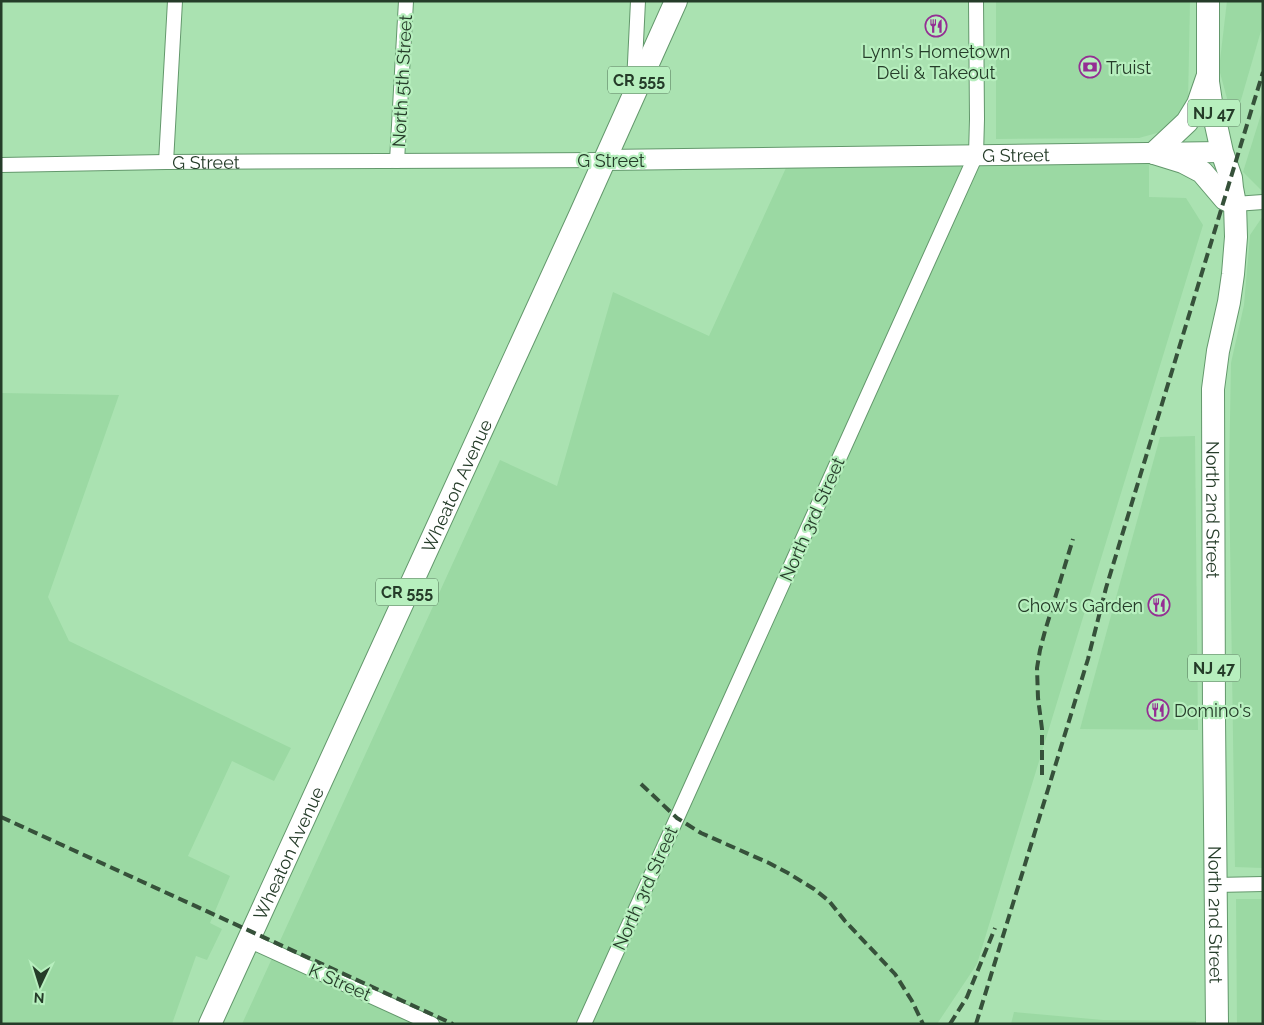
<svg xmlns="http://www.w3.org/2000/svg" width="1264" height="1025" viewBox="0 0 1264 1025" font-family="Raleway,sans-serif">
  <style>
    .built { fill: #9bd9a3 }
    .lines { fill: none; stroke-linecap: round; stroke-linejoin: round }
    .minor-casing { stroke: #63986c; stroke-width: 16 }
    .secondary-casing { stroke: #63986c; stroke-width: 22 }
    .primary-casing { stroke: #63986c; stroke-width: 24 }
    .minor { stroke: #fff; stroke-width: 14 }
    .secondary { stroke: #fff; stroke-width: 20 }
    .primary { stroke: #fff; stroke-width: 22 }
    .rail { stroke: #36513a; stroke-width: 4; stroke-dasharray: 10 5; stroke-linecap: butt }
    .labels { text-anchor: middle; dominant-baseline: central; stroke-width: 4.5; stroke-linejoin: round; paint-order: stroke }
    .shield { fill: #b7efbe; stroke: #517256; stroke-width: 1 }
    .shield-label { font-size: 16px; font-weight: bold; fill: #253c29 }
    .poi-label { font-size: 18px; fill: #253c29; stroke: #b7efbe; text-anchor: start }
    .street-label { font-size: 18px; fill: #253c29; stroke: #b7efbe }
  </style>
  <rect width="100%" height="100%" fill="#aae2b1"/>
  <!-- built -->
  <g class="built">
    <path d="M 996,1 L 1190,1 L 1188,103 L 1164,131 L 1139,138 L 996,139 Z"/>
    <path d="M 1227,1 L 1263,1 L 1263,24 L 1234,124 L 1219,69 Z"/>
    <path d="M 1263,108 L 1263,191 L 1262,191 L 1243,172 Z"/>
    <path d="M 1149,153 L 1149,197 L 1186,198 L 1203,225 L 977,964 L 937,1024 L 242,1024 L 500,460 L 557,486 L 613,292 L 709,336 L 791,157 Z"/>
    <path d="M 1263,216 L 1263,868 L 1235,867 L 1229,474 L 1231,363 L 1244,305 L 1250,235 Z"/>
    <path d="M 1,393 L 119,395 L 48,597 L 69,641 L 291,748 L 274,781 L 232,761 L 188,856 L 230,876 L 210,923 L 222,929 L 207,960 L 196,956 L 172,1024 L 1,1024 Z"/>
    <path d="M 1195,436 L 1198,730 L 1080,729 L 1160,437 Z"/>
    <path d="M 1236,899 L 1263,899 L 1263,1024 L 1237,1024 Z"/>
    <path d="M 1014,1012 L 1103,1020 L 1196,1021 L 1196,1024 L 1011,1024 Z"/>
  </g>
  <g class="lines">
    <!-- minor casing -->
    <g class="minor-casing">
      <g id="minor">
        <path d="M 634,83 L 638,1"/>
        <path d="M 397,161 L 406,1"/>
        <path d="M 166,162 L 175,1"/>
        <path id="s1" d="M 1,165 L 166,162 L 604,160"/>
        <path d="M 1235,204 L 1263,202"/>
        <path d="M 1216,885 L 1263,884"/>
        <path d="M 248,940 L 432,1024"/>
        <path d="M 584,1024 L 976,155 L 977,119 L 976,1"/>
      </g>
    </g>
    <!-- secondary casing -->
    <g class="secondary-casing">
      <g id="secondary">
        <path id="s2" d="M 604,160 L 1222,152"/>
      </g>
    </g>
    <!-- primary casing -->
    <g class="primary-casing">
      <g id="primary">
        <path id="s3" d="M 1208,1 L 1208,82 L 1211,102 L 1222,152 L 1231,178 L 1232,188 L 1235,204 L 1236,237 L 1233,274 L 1229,302 L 1218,351 L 1213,389 L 1214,718 L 1217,1024"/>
        <path d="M 1154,153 L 1183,162 L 1202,172 L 1225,199 L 1235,204"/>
        <path d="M 1154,153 L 1187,122 L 1198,104 L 1207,78"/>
        <path id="s4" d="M 210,1024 L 580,215 L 676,1"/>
      </g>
    </g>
    <!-- minor -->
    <use href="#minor" class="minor"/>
    <!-- secondary -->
    <use href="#secondary" class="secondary"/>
    <!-- primary -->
    <use href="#primary" class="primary"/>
    <!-- rail -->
    <g class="rail">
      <path d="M 1042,775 L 1042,729 L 1038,698 L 1037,668 L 1040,650 L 1045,631 L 1073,539"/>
      <path d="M 641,784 L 677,818 L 701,833 L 769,863 L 788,873 L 814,889 L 829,901 L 845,921 L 895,974 L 912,1001 L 923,1024"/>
      <path d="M 1,817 L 453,1024"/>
      <path d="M 950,1024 L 967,997 L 995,928"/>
      <path d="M 976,1024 L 1088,659 L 1106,588 L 1263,72"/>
    </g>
  </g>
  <!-- icons -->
  <defs>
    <g id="restaurant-ring" transform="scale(1.125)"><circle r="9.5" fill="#b7efbe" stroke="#942e93" stroke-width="1.5"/><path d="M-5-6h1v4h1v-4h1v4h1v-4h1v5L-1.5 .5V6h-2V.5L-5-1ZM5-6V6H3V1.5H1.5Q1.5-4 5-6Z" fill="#942e93"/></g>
    <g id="bank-ring" transform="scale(1.125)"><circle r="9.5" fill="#b7efbe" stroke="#942e93" stroke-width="1.5"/><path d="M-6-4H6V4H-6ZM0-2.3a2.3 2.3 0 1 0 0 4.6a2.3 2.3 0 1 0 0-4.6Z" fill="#942e93"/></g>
  </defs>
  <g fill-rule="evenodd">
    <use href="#restaurant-ring" x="936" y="26"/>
    <use href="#bank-ring" x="1090" y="67"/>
    <use href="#restaurant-ring" x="1159" y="605"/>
    <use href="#restaurant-ring" x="1158" y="710"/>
  </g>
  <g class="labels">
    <!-- shield labels -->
    <g class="shield">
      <rect x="608" y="66.5" width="62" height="27" rx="4"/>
      <rect x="1188" y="99.5" width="52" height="27" rx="4"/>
      <rect x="376" y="578.5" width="62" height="27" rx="4"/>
      <rect x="1188" y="654.5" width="52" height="27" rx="4"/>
    </g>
    <g class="shield-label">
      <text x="639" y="80">CR 555</text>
      <text x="1214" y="113">NJ 47</text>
      <text x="407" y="592">CR 555</text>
      <text x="1214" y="668">NJ 47</text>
    </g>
    <!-- poi labels -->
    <g class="poi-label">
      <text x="936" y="51" text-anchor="middle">Lynn's Hometown<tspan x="936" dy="21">Deli &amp; Takeout</tspan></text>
      <text x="1106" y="67">Truist</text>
      <text x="1143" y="605" text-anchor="end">Chow's Garden</text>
      <text x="1174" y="710">Domino's</text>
    </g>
    <!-- street labels -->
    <g class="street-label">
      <text transform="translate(402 81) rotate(-87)">North 5th Street</text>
      <text stroke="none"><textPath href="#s2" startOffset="412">G Street</textPath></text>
      <text x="611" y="160">G Street</text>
      <text stroke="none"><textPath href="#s1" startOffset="205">G Street</textPath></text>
      <text stroke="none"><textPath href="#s4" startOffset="592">Wheaton Avenue</textPath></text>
      <text stroke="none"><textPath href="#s3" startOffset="514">North 2nd Street</textPath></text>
      <text transform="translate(812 519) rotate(-66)">North 3rd Street</text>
      <text stroke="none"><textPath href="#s4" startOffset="188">Wheaton Avenue</textPath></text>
      <text transform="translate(645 888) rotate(-66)">North 3rd Street</text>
      <text stroke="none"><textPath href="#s3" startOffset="919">North 2nd Street</textPath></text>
      <text transform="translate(340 982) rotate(24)">K Street</text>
    </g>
  </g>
  <!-- border -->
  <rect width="1264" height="1025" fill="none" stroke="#253c29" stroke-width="5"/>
  <!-- north arrow -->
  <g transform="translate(40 985) rotate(184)" stroke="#b7efbe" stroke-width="4" paint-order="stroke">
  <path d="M0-4L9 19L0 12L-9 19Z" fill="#253c29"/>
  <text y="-8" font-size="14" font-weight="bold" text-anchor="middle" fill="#253c29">N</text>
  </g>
</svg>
